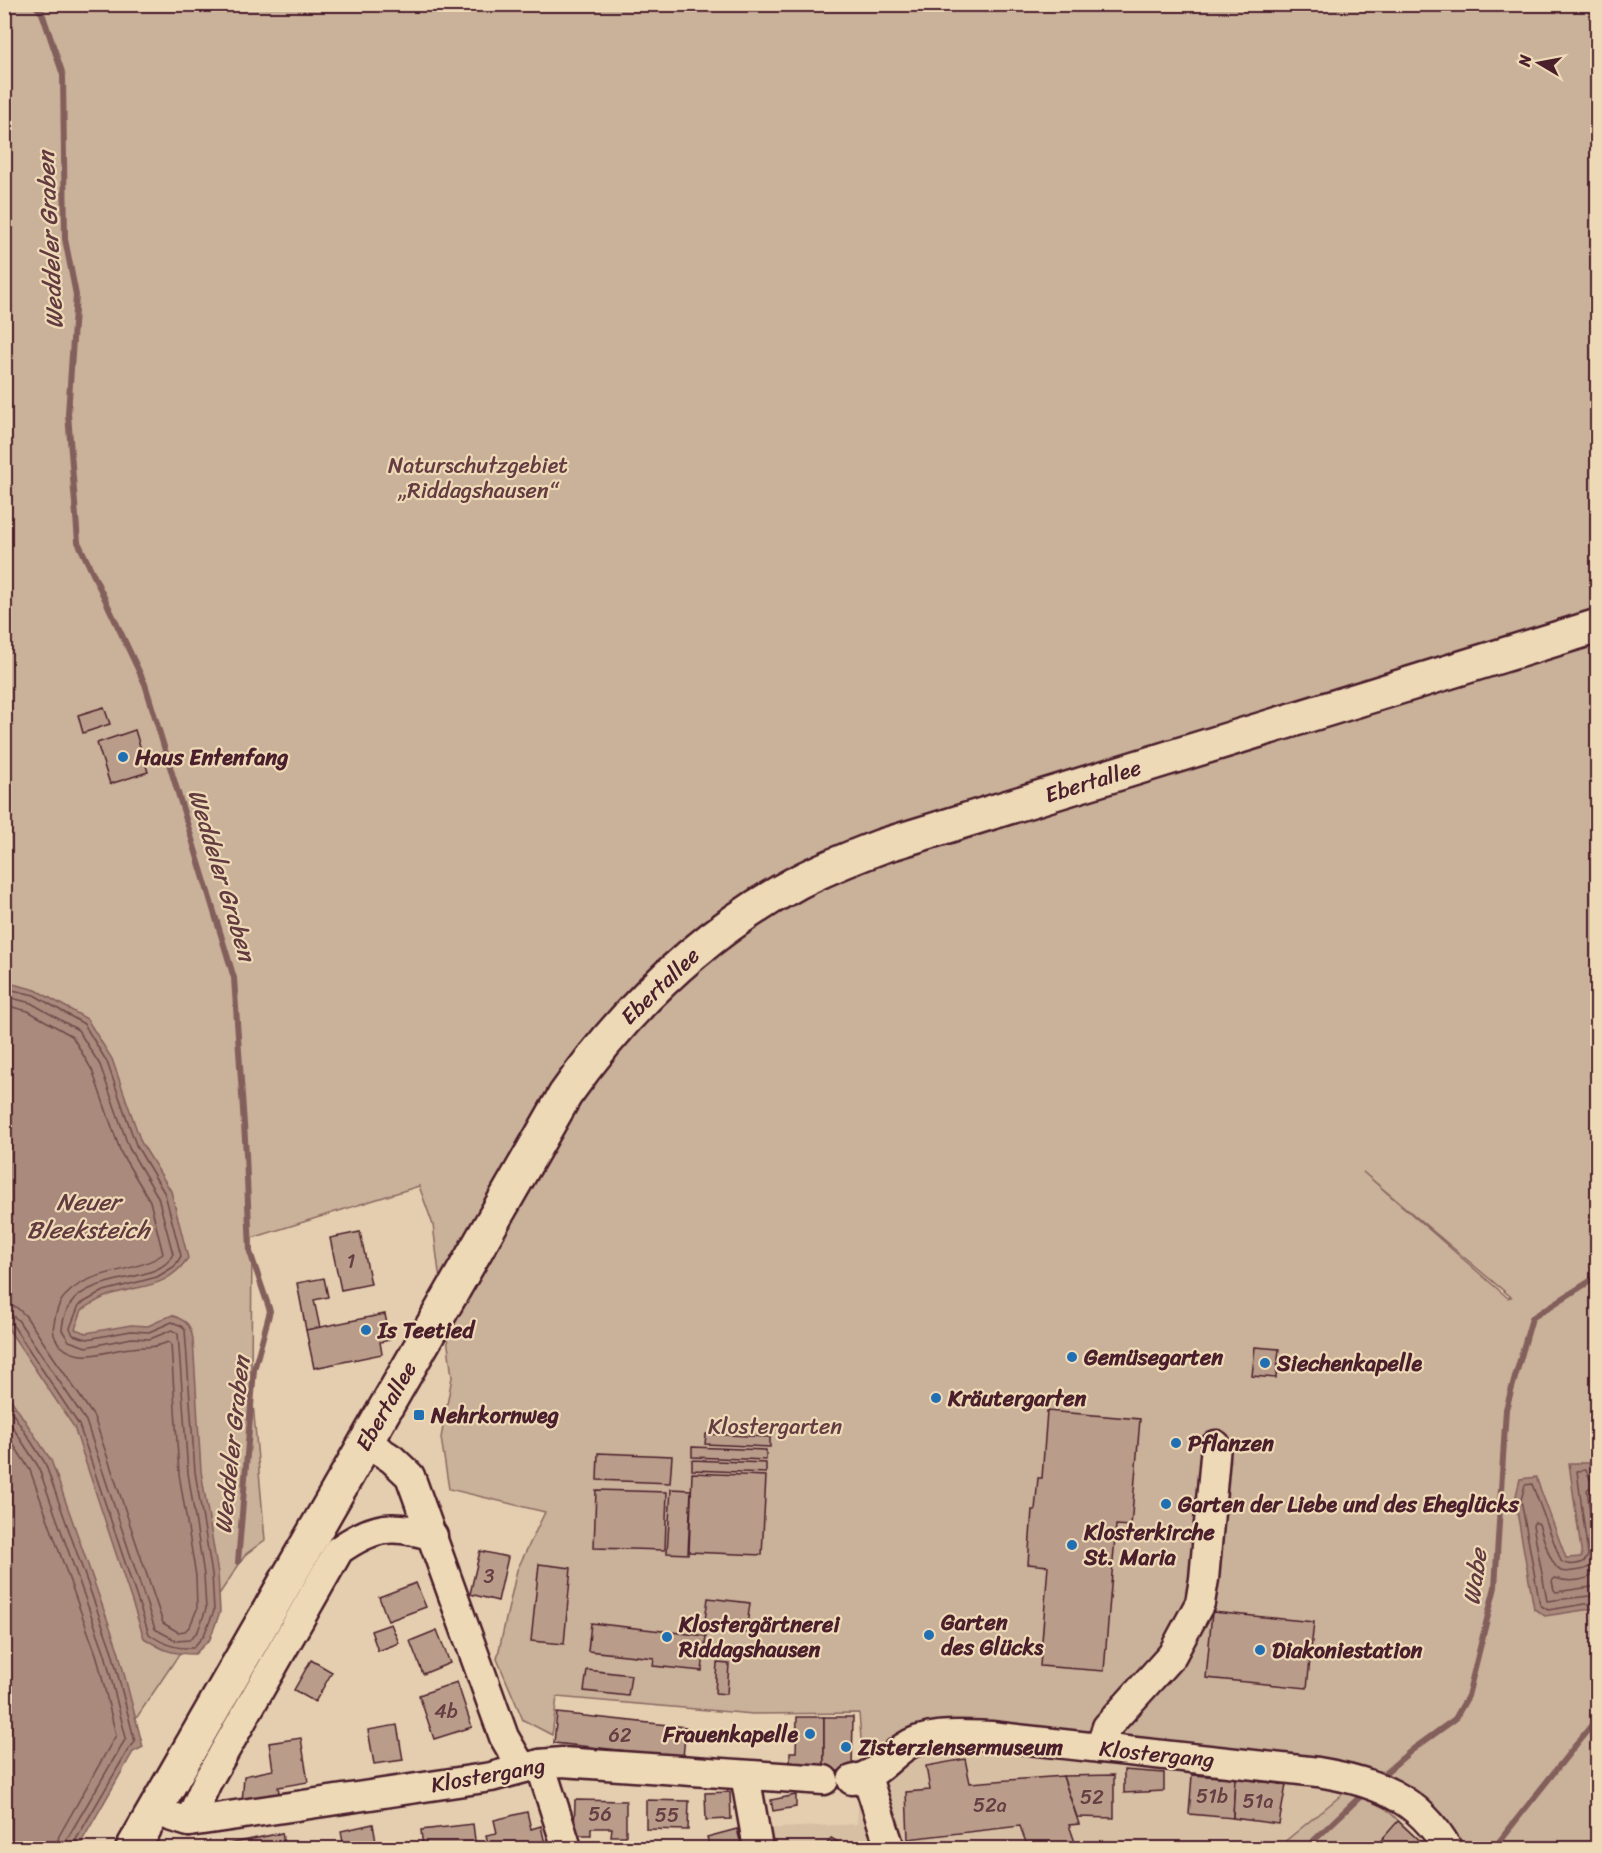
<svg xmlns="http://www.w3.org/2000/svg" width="1602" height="1853" viewBox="0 0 1602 1853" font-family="Sriracha,sans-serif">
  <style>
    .built { fill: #d7bfa4 }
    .green { fill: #cab199; stroke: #8a6862; stroke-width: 1.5; fill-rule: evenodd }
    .water { fill: #a98a7c; stroke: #835f5c; stroke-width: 1.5 }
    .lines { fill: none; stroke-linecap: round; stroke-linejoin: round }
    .shore { stroke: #704a4b; stroke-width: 1.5 }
    .stream { stroke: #835f5c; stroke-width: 6 }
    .building { fill: #b99d8a; stroke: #4a1f2b; stroke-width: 1.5 }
    .minor-casing { stroke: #4a1f2b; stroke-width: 33 }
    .major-casing { stroke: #4a1f2b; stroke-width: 38 }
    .minor { stroke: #eed9b7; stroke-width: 28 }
    .major { stroke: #eed9b7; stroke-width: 33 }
    .poi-dot { fill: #1f6fb2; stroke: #eed9b7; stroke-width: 2 }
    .labels { text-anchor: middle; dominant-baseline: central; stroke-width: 4.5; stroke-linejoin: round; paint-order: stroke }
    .number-label { font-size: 20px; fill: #663e43 }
    .park-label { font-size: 22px; fill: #643c41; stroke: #eed9b7 }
    .poi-label { font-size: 22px; font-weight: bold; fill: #4a1f2b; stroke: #eed9b7; text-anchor: start }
    .street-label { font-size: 22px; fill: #4a1f2b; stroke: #eed9b7 }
    .water-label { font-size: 24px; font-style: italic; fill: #623a3f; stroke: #eed9b7 }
  </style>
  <rect width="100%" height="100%" fill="#e4ceaf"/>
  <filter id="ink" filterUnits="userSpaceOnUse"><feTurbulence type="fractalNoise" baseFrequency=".0167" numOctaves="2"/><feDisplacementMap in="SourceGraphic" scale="12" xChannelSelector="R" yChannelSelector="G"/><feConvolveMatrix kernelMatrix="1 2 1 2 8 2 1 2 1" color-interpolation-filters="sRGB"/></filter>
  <g filter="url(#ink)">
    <!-- built -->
    <path class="built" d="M 945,1750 L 968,1750 L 1183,1769 L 1306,1783 L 1345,1792 L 1277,1848 L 762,1848 L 760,1829 L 857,1824 L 859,1789 L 924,1753 Z"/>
    <!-- green -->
    <path class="green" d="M 4,5 L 1597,5 L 1597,1848 L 1277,1848 L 1345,1792 L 1382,1805 L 1425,1846 L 1428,1836 L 1428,1824 L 1353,1763 L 969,1725 L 870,1755 L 862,1752 L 859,1713 L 753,1714 L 557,1697 L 552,1735 L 523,1720 L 497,1659 L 517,1570 L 545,1512 L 449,1489 L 441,1438 L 452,1377 L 433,1225 L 419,1186 L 252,1238 L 251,1380 L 265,1540 L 246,1554 L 121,1741 L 5,1848 ZM 1363,1172 L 1511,1297 L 1508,1298 Z"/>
    <!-- water -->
    <g class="water">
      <path d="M 5,982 L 36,990 L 87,1019 L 112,1059 L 141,1142 L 171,1191 L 188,1258 C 166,1290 140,1284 107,1296 C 99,1299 90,1305 82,1310 L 75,1329 L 86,1333 L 131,1325 L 148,1326 L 172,1315 C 187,1322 190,1323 193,1339 L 201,1471 L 218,1573 L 220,1612 L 210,1639 L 195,1654 C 171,1654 164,1651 144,1638 L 74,1427 L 5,1324 Z"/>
      <path d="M 4,1389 L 51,1460 L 118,1650 L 143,1747 L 133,1752 L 78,1848 L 5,1848 Z"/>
      <path d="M 1569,1463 L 1592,1463 L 1598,1489 L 1597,1608 L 1545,1616 L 1534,1609 L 1515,1500 L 1520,1479 L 1536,1477 L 1566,1558 L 1582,1557 Z"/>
    </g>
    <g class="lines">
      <!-- shore -->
      <g class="shore">
        <path d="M 4,988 L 34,995 L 84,1024 L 107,1062 L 136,1145 L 165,1194 L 181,1256 L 175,1266 L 157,1277 L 104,1291 L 79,1305 L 70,1328 L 73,1335 L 87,1339 L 131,1331 L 149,1332 L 172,1322 L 182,1326 L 185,1330 L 195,1472 L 212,1574 L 214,1611 L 204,1635 L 193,1648 C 175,1649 163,1644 149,1634 L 79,1425 L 12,1324 L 4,1322"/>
        <path d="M 4,996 L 31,1003 L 78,1030 L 100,1065 L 129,1148 L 158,1197 L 173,1254 C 157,1291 66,1264 62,1330 L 69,1341 L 86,1347 L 132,1338 L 150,1339 L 172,1330 L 178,1334 L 188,1473 L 204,1575 L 206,1609 L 198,1631 L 189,1640 L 177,1641 L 155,1629 L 86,1421 L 18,1320 L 12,1315 L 4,1314"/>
        <path d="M 4,1005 L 28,1011 L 72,1036 L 92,1070 L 121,1153 L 150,1201 L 163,1254 C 135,1274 91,1268 66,1295 C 59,1301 55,1315 54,1324 C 52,1332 55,1340 61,1346 C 81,1365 109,1349 132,1348 C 149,1346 150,1349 168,1342 L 171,1344 L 179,1474 L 196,1576 L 197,1609 L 190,1626 L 185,1631 L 178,1632 L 163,1623 L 94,1417 L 25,1315 L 16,1307 L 4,1305"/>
        <path d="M 4,1400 L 45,1463 L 112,1652 L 135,1742 L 128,1750 L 74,1843 L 73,1848"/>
        <path d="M 4,1414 L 38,1466 L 105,1654 L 126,1738 L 67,1839 L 65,1848"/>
        <path d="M 4,1430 L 30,1470 L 97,1657 L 116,1735 L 59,1836 L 56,1848"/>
        <path d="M 1598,1481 L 1590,1479 L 1586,1470 L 1577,1471 L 1588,1555 C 1586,1565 1569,1567 1561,1561 L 1532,1484 L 1525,1485 L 1521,1500 L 1540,1605 L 1548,1610 L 1598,1602"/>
        <path d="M 1598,1489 L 1589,1488 L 1587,1490 L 1596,1555 C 1594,1565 1589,1569 1580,1570 C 1574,1571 1567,1573 1561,1571 C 1550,1566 1543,1535 1539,1524 L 1535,1522 L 1533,1525 L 1547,1601 L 1598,1595"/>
        <path d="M 1598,1572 C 1586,1581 1569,1583 1555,1578 L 1552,1581 L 1554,1590 L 1556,1592 L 1598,1586"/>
      </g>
      <!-- stream -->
      <g class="stream">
        <path d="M 34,4 L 42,13 L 63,75 L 65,239 L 76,295 L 68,414 L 78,542 L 145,684 L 234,978 L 246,1154 L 250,1252 L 270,1311 L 254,1370 L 238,1562"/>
        <path d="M 1378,1779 L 1412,1750 L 1455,1719 L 1468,1696 L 1495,1587 L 1506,1409 L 1532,1318 L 1598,1276"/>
        <path d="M 1306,1848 L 1365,1792"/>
        <path d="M 1494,1848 L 1598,1717"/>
      </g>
    </g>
    <!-- building -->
    <g class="building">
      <path d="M 104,707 L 110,724 L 83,733 L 78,715 Z"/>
      <path d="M 135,730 L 148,772 L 110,784 L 97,743 Z"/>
      <path d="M 360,1232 L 371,1284 L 341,1290 L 330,1238 Z"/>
      <path d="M 324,1278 L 328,1297 L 314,1300 L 320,1328 L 306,1330 L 297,1283 Z"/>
      <path d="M 385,1314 L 390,1340 L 380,1342 L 382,1354 L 314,1368 L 306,1330 Z"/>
      <path d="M 1255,1347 L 1279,1349 L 1276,1378 L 1252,1376 Z"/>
      <path d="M 1047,1411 L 1140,1419 L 1131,1526 L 1116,1525 L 1104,1671 L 1040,1666 L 1048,1566 L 1028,1564 L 1032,1510 L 1035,1510 L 1038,1478 L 1042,1478 Z"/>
      <path d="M 706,1434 L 770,1437 L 770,1447 L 705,1444 Z"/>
      <path d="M 692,1447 L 766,1450 L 766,1460 L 692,1457 Z"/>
      <path d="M 598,1453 L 672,1456 L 670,1483 L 597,1480 Z"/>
      <path d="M 692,1460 L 766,1463 L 766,1473 L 692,1470 Z"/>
      <path d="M 692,1473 L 766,1476 L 762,1555 L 689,1552 Z"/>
      <path d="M 671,1489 L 691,1490 L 688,1554 L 667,1553 Z"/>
      <path d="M 596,1490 L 667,1492 L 665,1550 L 594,1548 Z"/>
      <path d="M 480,1551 L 508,1557 L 498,1601 L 470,1594 Z"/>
      <path d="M 539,1564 L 571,1568 L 564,1644 L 531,1641 Z"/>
      <path d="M 416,1583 L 426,1607 L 388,1621 L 379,1597 Z"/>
      <path d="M 708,1598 L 750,1603 L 746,1633 L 704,1628 Z"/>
      <path d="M 1212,1612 L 1314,1622 L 1307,1688 L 1206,1678 Z"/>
      <path d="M 591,1623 L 706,1636 L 702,1671 L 653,1666 L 654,1658 L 588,1651 Z"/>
      <path d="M 391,1624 L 399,1643 L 378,1651 L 371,1631 Z"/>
      <path d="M 437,1630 L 450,1663 L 423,1674 L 410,1641 Z"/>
      <path d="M 311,1660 L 332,1672 L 315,1702 L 294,1690 Z"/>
      <path d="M 717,1663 L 729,1664 L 727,1694 L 715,1693 Z"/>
      <path d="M 587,1670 L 631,1675 L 628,1696 L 584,1691 Z"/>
      <path d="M 457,1682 L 472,1727 L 434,1739 L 419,1695 Z"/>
      <path d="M 557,1713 L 686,1727 L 683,1757 L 554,1743 Z"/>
      <path d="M 797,1717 L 824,1717 L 824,1771 L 790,1770 L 790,1752 L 796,1752 Z"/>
      <path d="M 824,1717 L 853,1717 L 852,1771 L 824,1771 Z"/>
      <path d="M 397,1725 L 403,1760 L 374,1764 L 368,1730 Z"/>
      <path d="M 301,1738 L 308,1782 L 278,1787 L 280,1797 L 242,1804 L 244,1776 L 273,1770 L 269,1743 Z"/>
      <path d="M 965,1759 L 970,1783 L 1063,1776 L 1079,1824 L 1069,1825 L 1077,1848 L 1028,1848 L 1020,1826 L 908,1839 L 906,1792 L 930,1790 L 926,1766 Z"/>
      <path d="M 1124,1770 L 1164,1773 L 1164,1791 L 1124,1793 Z"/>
      <path d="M 1114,1775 L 1114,1818 L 1077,1817 L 1063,1776 Z"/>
      <path d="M 1192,1775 L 1235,1778 L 1233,1818 L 1189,1814 Z"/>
      <path d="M 1235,1778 L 1286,1785 L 1279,1824 L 1233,1818 Z"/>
      <path d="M 730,1792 L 731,1819 L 706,1820 L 705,1793 Z"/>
      <path d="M 796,1795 L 796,1807 L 773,1811 L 771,1800 Z"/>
      <path d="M 575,1800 L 626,1801 L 626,1836 L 611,1836 L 612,1828 L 591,1828 L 591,1835 L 574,1835 Z"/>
      <path d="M 646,1800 L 689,1801 L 688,1830 L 646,1829 Z"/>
      <path d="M 527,1812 L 531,1829 L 541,1826 L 546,1848 L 533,1848 L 532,1844 L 513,1848 L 489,1848 L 486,1835 L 497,1833 L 494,1820 Z"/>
      <path d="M 1398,1821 L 1427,1848 L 1379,1848 L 1376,1846 Z"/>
      <path d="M 373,1824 L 377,1848 L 344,1848 L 341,1831 Z"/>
      <path d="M 473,1824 L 476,1848 L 423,1848 L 421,1830 Z"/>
      <path d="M 737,1829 L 742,1848 L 710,1848 L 707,1837 Z"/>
      <path d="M 282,1833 L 285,1848 L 229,1848 L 228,1844 Z"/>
      <path d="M 831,1838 L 849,1848 L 824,1848 Z"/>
    </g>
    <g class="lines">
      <!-- minor casing -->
      <g class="minor-casing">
        <g id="minor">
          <path d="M 366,1442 L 392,1459 L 410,1476 L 504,1737 L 522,1768"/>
          <path d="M 1100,1748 L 1107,1727 L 1172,1655 L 1200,1603 L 1204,1579 L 1216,1445"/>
          <path d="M 540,1764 L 567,1848"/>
          <path d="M 745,1775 L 758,1848"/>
          <path d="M 867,1777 L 890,1848"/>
          <path d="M 852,1780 C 877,1775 884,1762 903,1748 C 927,1731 963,1735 991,1736 L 1318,1772 C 1373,1781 1419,1797 1447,1848"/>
          <path d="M 156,1809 L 172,1817 L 189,1822 L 491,1777 L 540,1764 L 562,1762 L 824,1780"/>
          <path d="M 189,1822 L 207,1782 L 339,1550 C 373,1526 393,1523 433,1536"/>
        </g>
      </g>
      <!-- major casing -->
      <g class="major-casing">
        <path id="major" d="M 133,1848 L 565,1095 C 627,1007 703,933 798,882 C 825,868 853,857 882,846 L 1598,626"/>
      </g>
      <!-- minor -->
      <use href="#minor" class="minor"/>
      <!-- major -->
      <use href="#major" class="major"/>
    </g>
  </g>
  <!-- markers -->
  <g class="poi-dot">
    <circle cx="123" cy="757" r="6"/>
    <circle cx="366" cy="1330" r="6"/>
    <circle cx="1072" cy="1357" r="6"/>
    <circle cx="1265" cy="1363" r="6"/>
    <circle cx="936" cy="1398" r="6"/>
    <rect x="413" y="1409" width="12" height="12" rx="3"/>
    <circle cx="1176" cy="1443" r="6"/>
    <circle cx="1166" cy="1504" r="6"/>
    <circle cx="1072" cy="1545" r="6"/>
    <circle cx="929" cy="1635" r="6"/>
    <circle cx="667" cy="1637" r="6"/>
    <circle cx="1260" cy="1650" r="6"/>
    <circle cx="810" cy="1734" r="6"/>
    <circle cx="846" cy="1747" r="6"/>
  </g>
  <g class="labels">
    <!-- number labels -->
    <g class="number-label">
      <text x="351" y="1261">1</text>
      <text x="489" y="1576">3</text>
      <text x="446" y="1711">4b</text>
      <text x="620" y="1735">62</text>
      <text x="1212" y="1796">51b</text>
      <text x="1092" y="1797">52</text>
      <text x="1258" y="1801">51a</text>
      <text x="990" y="1805">52a</text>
      <text x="600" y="1814">56</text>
      <text x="667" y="1815">55</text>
    </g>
    <!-- park labels -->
    <g class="park-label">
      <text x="478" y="465">Naturschutzgebiet<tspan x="478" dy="25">„Riddagshausen“</tspan></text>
      <text x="775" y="1426">Klostergarten</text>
    </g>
    <!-- poi labels -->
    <g class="poi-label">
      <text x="135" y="757">Haus Entenfang</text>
      <text x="378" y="1330">Is Teetied</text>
      <text x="1084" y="1357">Gemüsegarten</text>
      <text x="1277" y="1363">Siechenkapelle</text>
      <text x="948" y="1398">Kräutergarten</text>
      <text x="431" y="1415">Nehrkornweg</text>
      <text x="1188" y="1443">Pflanzen</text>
      <text x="1178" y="1504">Garten der Liebe und des Eheglücks</text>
      <text x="1084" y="1532">Klosterkirche<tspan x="1084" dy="25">St. Maria</tspan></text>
      <text x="941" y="1622">Garten<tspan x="941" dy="25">des Glücks</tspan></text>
      <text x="679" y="1624">Klostergärtnerei<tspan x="679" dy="25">Riddagshausen</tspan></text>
      <text x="1272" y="1650">Diakoniestation</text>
      <text x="798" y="1734" text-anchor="end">Frauenkapelle</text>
      <text x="858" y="1747">Zisterziensermuseum</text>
    </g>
    <!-- street labels -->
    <g class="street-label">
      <text transform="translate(1093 781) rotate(-17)">Ebertallee</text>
      <text transform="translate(660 986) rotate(-44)">Ebertallee</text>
      <text transform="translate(386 1406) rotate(-60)">Ebertallee</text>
      <text transform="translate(1157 1754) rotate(6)">Klostergang</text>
      <text transform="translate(488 1775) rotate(-10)">Klostergang</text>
    </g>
    <!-- water labels -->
    <g class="water-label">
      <text transform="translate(50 240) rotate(-93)">Weddeler Graben</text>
      <text transform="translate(222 875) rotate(73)">Weddeler Graben</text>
      <text x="88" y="1202">Neuer<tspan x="88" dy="28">Bleeksteich</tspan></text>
      <text transform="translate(232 1445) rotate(-84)">Weddeler Graben</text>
      <text transform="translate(1475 1577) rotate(-82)">Wabe</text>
    </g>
  </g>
  <!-- margin -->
  <rect width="1602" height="1853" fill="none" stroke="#eed9b7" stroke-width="24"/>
  <rect x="12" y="12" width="1578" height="1829" fill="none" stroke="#4a1f2b" stroke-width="2" filter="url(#ink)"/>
  <!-- north arrow -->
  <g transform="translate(1539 63) rotate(280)" stroke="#eed9b7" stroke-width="4.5" paint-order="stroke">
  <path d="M0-4.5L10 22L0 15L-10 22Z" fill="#4a1f2b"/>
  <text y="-9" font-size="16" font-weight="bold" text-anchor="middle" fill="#4a1f2b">N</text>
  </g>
</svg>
